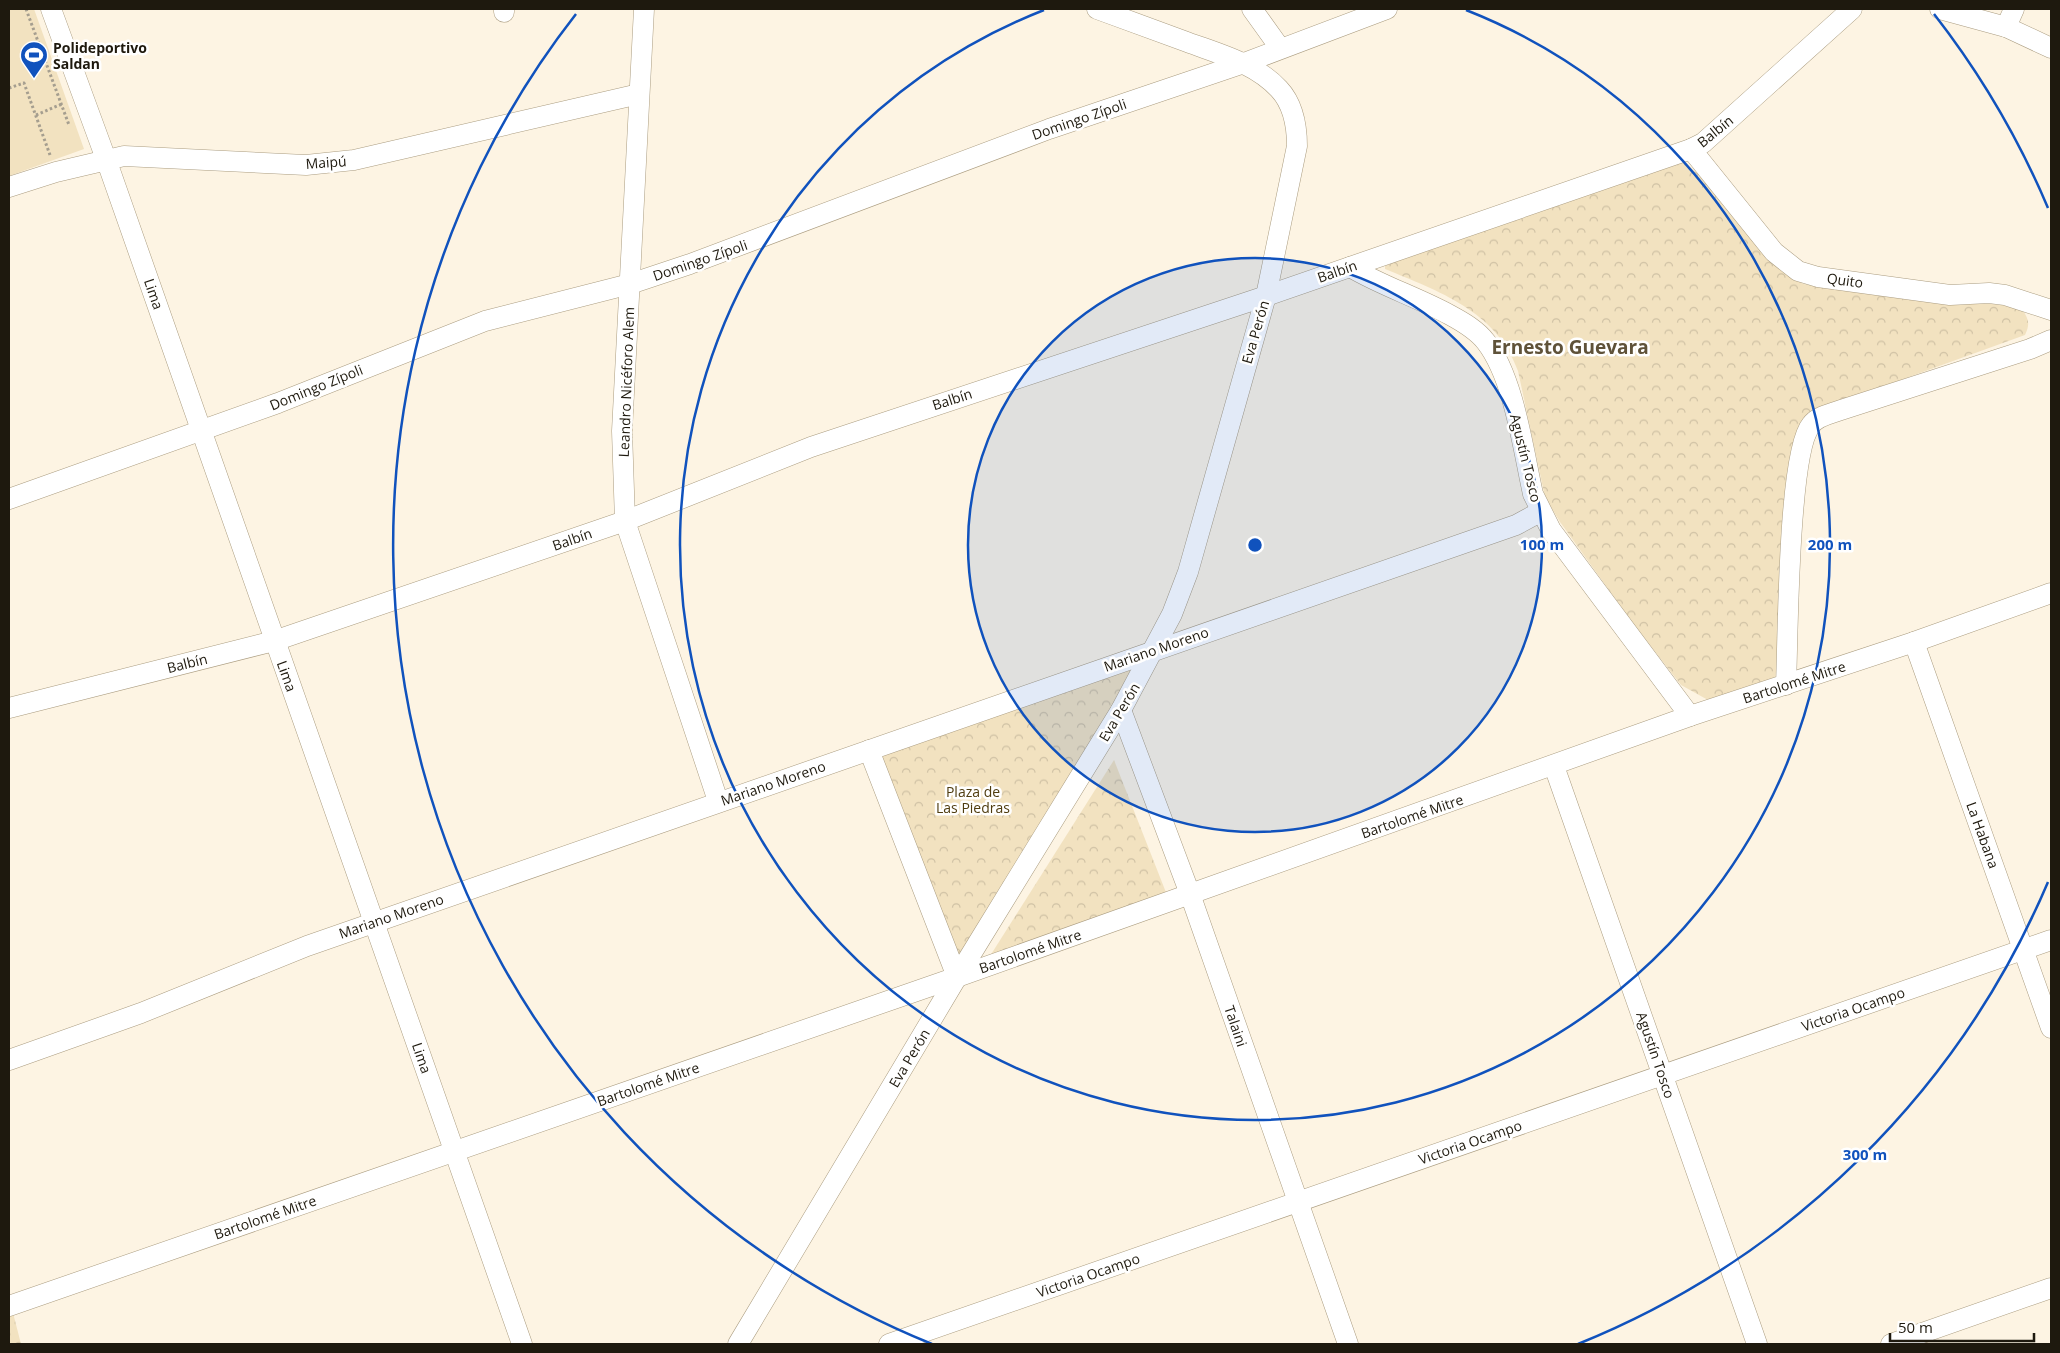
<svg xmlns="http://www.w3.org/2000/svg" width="2060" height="1353" viewBox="0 0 2060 1353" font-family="'Open Sans',sans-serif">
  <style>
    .park { fill: url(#park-crowns) }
    .pitch { fill: #f2e2c0 }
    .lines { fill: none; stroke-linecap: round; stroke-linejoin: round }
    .minor-casing { stroke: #ab9d81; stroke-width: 21 }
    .path { stroke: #a59e8f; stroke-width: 3; stroke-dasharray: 2.5 2.5; stroke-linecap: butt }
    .minor { stroke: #fff; stroke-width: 20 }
    .ring { fill: none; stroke: #1052bd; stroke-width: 2.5 }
    .labels { text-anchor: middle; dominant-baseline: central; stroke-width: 5; stroke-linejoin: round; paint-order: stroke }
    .poi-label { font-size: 14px; font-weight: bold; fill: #1e190e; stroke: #fff; text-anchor: start }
    .street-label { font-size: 14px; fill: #1e190e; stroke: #fff }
    .park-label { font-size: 14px; fill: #4f3c0f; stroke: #fff }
    .district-label { font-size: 19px; font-weight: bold; fill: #5f5239; stroke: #fff }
    .centre { fill: #1052bd; stroke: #fff; stroke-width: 2.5 }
    .ring-label { font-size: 15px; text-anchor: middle; font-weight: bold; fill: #1052bd; stroke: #fff; stroke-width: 5; stroke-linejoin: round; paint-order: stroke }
  </style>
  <defs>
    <pattern id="park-crowns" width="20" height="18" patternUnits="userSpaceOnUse" patternTransform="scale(1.25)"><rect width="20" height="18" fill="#f2e2c0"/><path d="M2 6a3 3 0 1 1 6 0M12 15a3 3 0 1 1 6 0" fill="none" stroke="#cfc1a4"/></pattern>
  </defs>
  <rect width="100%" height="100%" fill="#fdf4e3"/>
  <!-- park -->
  <g class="park">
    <path d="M 1684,162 C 1729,197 1760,247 1803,284 L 2020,307 C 2028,317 2031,323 2025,335 L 1812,412 L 1775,679 L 1708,700 L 1681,685 L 1632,622 L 1560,522 L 1545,497 L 1518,371 C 1497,311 1438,291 1385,269 L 1385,266 L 1393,262 Z"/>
    <path d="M 1156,649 L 957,977 L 869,750 Z"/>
    <path d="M 1114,760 L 1167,895 L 990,956 Z"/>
    <path d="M 11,1305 L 21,1344 L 9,1344 L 9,1306 Z"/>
  </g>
  <!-- pitch -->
  <path class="pitch" d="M 9,9 L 34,9 L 84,149 L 9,176 Z"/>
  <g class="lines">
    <!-- minor casing -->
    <g class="minor-casing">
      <g id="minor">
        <path d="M 51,9 L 106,159 L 522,1344"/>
        <path d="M 644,9 L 622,431 L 625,521 L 718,801"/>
        <path d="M 1252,9 L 1280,48"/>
        <path d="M 1940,9 L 2006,27 L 2051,48"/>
        <path d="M 504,12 L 504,9"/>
        <path d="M 2006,27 L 2014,9"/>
        <path d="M 1691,149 L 1774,252 L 1798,271 L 1818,277 L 1950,295 L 1989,293 L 2005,295 L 2051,310"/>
        <path d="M 9,187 L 56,172 L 124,156 L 306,165 L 354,160 L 639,94"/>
        <path d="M 1350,267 C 1382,286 1417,297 1450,315 C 1463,322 1477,330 1486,342 C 1514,378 1523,449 1533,494 L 1551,530 L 1690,716"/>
        <path d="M 9,499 L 278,403 L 485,321 L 630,284 L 690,264 L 1049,129 L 1244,63 L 1387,9"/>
        <path d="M 1914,642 L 2051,1028"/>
        <path d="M 1786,685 C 1788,639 1788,452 1811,425 C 1817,416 1831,414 1841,410 L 2030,349 L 2051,340"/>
        <path d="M 9,708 L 274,641 L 625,521 L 811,447 L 1266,296 L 1691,149 L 1703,143 L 1852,9"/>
        <path d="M 1121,710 L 1190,894 L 1348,1344"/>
        <path d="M 869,750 L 957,977"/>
        <path d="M 1554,766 L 1757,1344"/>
        <path d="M 9,1060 L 141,1013 L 307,946 L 1516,525 L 1540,512"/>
        <path d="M 9,1306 L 957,977 L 1690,716 L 1914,642 L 2051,593"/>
        <path d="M 738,1344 L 957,977 L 1121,710 L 1172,614 L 1188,572 L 1266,296 L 1297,146 C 1297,126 1293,104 1279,89 C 1255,63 1219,54 1187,42 C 1157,31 1127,20 1097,9"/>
        <path d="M 889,1344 L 2051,940"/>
        <path d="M 1891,1344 L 2051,1288"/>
      </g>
    </g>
    <!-- path -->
    <g class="path">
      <path d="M 26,9 L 69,125"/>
      <path d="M 9,88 L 24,83 L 50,155"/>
      <path d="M 36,115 L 62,104"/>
    </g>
    <!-- minor -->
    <use href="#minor" class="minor"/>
  </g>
  <!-- distance rings -->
  <circle cx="1255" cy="545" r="287" fill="#1052bd" fill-opacity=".12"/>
  <g class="ring">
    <circle cx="1255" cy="545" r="287"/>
    <path d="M1466 10A575 575 0 1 1 1044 10"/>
    <path d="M2048 882A862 862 0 0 1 1578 1344M932 1344A862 862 0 0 1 576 14M1934 14A862 862 0 0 1 2048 208"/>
  </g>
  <!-- icons -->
  <defs>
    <g id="stadium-pin" transform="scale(1.4375)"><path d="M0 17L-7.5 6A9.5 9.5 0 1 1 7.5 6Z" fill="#1052bd" stroke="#fff"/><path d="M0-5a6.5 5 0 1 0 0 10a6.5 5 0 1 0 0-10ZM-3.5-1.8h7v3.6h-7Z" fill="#fff"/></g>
  </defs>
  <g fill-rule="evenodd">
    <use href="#stadium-pin" x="34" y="55"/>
  </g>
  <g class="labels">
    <!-- poi labels -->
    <g class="poi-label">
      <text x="53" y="47">Polideportivo<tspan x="53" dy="16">Saldan</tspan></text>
    </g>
    <!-- street labels -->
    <g class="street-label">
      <text transform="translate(1079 119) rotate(-19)">Domingo Zípoli</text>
      <text transform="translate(1715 131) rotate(-39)">Balbín</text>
      <text transform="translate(326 162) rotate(-4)">Maipú</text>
      <text transform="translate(700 260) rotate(-19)">Domingo Zípoli</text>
      <text transform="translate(1337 271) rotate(-19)">Balbín</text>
      <text transform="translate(1845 280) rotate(8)">Quito</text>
      <text transform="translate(154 294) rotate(71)">Lima</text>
      <text transform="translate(1255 332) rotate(-74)">Eva Perón</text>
      <text transform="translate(626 382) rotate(-88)">Leandro Nicéforo Alem</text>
      <text transform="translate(316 387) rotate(-22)">Domingo Zípoli</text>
      <text transform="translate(952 399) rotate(-18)">Balbín</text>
      <text transform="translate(1526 458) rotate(76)">Agustín Tosco</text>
      <text transform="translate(572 539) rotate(-19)">Balbín</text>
      <text transform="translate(1156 649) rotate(-19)">Mariano Moreno</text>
      <text transform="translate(187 663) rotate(-14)">Balbín</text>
      <text transform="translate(287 676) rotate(70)">Lima</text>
      <text transform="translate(1794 682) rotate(-18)">Bartolomé Mitre</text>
      <text transform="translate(1119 712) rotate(-59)">Eva Perón</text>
      <text transform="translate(773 783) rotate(-19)">Mariano Moreno</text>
      <text transform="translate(1412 816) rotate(-19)">Bartolomé Mitre</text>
      <text transform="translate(1983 835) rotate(70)">La Habana</text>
      <text transform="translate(391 916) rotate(-19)">Mariano Moreno</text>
      <text transform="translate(1030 951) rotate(-19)">Bartolomé Mitre</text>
      <text transform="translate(1853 1009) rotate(-19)">Victoria Ocampo</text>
      <text transform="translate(1236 1026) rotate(71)">Talaini</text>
      <text transform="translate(1656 1055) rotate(71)">Agustín Tosco</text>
      <text transform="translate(422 1058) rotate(71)">Lima</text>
      <text transform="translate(909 1058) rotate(-59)">Eva Perón</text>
      <text transform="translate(648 1084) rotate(-19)">Bartolomé Mitre</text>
      <text transform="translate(1470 1142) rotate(-19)">Victoria Ocampo</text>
      <text transform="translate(265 1217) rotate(-19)">Bartolomé Mitre</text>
      <text transform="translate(1088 1275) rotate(-19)">Victoria Ocampo</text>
    </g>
    <!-- park labels -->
    <g class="park-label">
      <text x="973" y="791">Plaza de<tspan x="973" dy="16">Las Piedras</tspan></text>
    </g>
    <!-- district labels -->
    <g class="district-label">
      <text x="1570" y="347">Ernesto Guevara</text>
    </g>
  </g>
  <circle cx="1255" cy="545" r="8" class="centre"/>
  <g class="ring-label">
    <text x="1542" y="550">100 m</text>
    <text x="1830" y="550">200 m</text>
    <text x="1865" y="1160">300 m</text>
  </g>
  <!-- border -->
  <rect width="2060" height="1353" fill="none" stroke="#1e190e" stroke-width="20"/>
  <!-- scale -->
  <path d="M1890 1333v8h144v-8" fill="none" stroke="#1e190e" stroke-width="2.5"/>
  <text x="1898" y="1333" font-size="15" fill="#1e190e" stroke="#ffffff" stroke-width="4" paint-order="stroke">50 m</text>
</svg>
